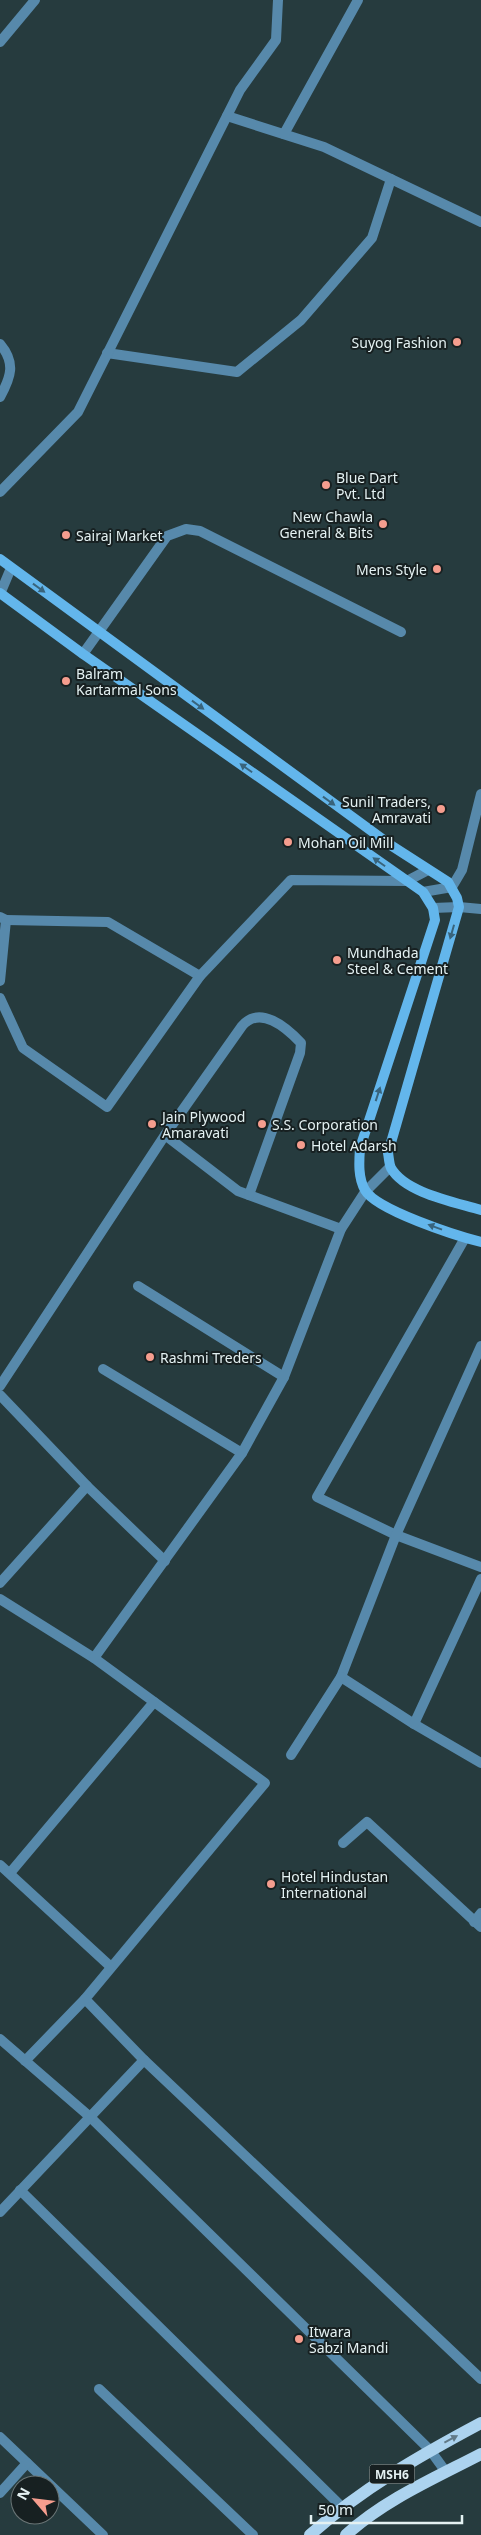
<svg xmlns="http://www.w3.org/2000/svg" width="481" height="2535" viewBox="0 0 481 2535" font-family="'Noto Sans',sans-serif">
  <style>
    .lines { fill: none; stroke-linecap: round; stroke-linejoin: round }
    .lane { stroke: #5789ab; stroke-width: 10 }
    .street { stroke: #5789ab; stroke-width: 10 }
    .secondary { stroke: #63b6ec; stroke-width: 10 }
    .primary { stroke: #acd3ef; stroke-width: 12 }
    .oneway { fill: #39647c }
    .oneway2 { fill: #627a88 }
    .poi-dot { fill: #f59d8e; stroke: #172021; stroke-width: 2 }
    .labels { text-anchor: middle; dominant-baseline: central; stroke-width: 4; stroke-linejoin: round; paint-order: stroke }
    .shield { fill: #172021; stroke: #a6b2b3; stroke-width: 1 }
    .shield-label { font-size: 12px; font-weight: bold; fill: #e4f1f2 }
    .poi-label { font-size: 14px; fill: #e4f1f2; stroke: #172021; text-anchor: start }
  </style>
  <rect width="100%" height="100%" fill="#263b3e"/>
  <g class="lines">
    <!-- lane -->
    <g class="lane">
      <path d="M 0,42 L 35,0"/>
      <path d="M 0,344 C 16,363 11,377 0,397"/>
      <path d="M 83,654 L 167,536 L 186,529 L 200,531 L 401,632"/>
    </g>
    <!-- street -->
    <g class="street">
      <path d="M 227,116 L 324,147 L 481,222"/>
      <path d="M 284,134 L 358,0"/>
      <path d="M 107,353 L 237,372 L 301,320 L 372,238 L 391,179"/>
      <path d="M 0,492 L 78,412 L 240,90 L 276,40 L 278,0"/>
      <path d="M 0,594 L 11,568"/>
      <path d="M 423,892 L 452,887 L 462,870 L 481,794"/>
      <path d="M 433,908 L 459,907 L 481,909"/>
      <path d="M 0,917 L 6,920 L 0,981"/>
      <path d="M 6,920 L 108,922 L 200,976"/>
      <path d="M 0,998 L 23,1048 L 107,1107 L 200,976 L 291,880 L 407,881 L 428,870"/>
      <path d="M 165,1135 L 238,1191 L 341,1229"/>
      <path d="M 465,1238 L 317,1497 L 396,1535 L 481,1567"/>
      <path d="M 138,1286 L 284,1377"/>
      <path d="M 481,1346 L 396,1535 L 341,1677 L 414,1724 L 481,1763"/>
      <path d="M 103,1369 L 242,1453"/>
      <path d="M 0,1386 L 165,1135 L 242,1026 C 260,1005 286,1027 301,1043 L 300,1053 L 249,1195"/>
      <path d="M 0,1395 L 87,1486"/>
      <path d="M 0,1583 L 87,1486 L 165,1561"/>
      <path d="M 0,1599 L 94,1658 L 265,1783 L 85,1999 L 144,2060"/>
      <path d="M 94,1658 L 242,1453 L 284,1377 L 341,1229 L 365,1192 L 390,1167"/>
      <path d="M 414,1724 L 481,1579"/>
      <path d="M 291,1755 L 341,1677"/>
      <path d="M 343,1843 L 367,1822 L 481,1927"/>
      <path d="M 0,1865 L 111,1967"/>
      <path d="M 10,1873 L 154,1702"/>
      <path d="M 474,1922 L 481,1913"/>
      <path d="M 0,2039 L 89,2116 L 430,2450 L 446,2472"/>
      <path d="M 25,2061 L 85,1999"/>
      <path d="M 20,2190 L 342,2507"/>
      <path d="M 0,2212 L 144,2060 L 481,2379"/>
      <path d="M 99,2389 L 253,2535"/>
      <path d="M 0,2437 L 103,2535"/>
      <path d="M 0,2493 L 27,2463"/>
    </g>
    <!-- secondary -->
    <g class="secondary">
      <path d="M 0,559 L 392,846 L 448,882 L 457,898 L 459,907 L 388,1153 C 389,1158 389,1164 391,1168 C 405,1193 455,1202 481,1210"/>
      <path d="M 0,593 L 83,654 L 423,892 L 433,908 L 435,920 L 360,1148 C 359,1162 358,1178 365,1190 C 376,1210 457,1236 481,1242"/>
    </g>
    <!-- primary -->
    <g class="primary">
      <path d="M 310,2535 C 361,2489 421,2455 481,2423"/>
      <path d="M 346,2535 C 384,2500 435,2478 481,2454"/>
    </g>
  </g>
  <!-- one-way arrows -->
  <defs><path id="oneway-solid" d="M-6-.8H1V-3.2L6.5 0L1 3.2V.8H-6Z" transform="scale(1.25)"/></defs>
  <g class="oneway">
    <use href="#oneway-solid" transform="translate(39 588) rotate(36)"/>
    <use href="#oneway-solid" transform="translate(198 705) rotate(36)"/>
    <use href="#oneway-solid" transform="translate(246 768) rotate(-145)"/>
    <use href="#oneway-solid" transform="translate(329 801) rotate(36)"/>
    <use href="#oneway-solid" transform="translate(379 862) rotate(-145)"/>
    <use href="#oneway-solid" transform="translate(452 932) rotate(106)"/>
    <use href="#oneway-solid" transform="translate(378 1094) rotate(-72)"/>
    <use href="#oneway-solid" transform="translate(435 1227) rotate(-160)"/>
  </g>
  <use class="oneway2" href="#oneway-solid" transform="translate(451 2439) rotate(-28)"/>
  <!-- markers -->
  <g class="poi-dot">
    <circle cx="457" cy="342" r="5"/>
    <circle cx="326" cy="485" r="5"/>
    <circle cx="383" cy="524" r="5"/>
    <circle cx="66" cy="535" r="5"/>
    <circle cx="437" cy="569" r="5"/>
    <circle cx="66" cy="681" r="5"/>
    <circle cx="441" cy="809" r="5"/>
    <circle cx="288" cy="842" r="5"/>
    <circle cx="337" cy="960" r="5"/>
    <circle cx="152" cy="1124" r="5"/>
    <circle cx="262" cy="1124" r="5"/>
    <circle cx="301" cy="1145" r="5"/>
    <circle cx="150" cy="1357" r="5"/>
    <circle cx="271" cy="1884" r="5"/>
    <circle cx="299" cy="2339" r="5"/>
  </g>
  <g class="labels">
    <!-- shield labels -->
    <rect class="shield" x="369.5" y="2464.5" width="45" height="19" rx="4"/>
    <g class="shield-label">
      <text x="392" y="2474">MSH6</text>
    </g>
    <!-- poi labels -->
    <g class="poi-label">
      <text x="447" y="342" text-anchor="end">Suyog Fashion</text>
      <text x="336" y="477">Blue Dart<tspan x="336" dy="16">Pvt. Ltd</tspan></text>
      <text x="373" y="516" text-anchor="end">New Chawla<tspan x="373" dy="16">General &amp; Bits</tspan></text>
      <text x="76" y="535">Sairaj Market</text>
      <text x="427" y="569" text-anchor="end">Mens Style</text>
      <text x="76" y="673">Balram<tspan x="76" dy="16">Kartarmal Sons</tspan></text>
      <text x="431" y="801" text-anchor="end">Sunil Traders,<tspan x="431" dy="16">Amravati</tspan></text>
      <text x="298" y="842">Mohan Oil Mill</text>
      <text x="347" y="952">Mundhada<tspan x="347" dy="16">Steel &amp; Cement</tspan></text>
      <text x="162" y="1116">Jain Plywood<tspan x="162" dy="16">Amaravati</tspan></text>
      <text x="272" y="1124">S.S. Corporation</text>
      <text x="311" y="1145">Hotel Adarsh</text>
      <text x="160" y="1357">Rashmi Treders</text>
      <text x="281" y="1876">Hotel Hindustan<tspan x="281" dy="16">International</tspan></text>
      <text x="309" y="2331">Itwara<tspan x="309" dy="16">Sabzi Mandi</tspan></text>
    </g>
  </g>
  <!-- north arrow -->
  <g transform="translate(35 2500) rotate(298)"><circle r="24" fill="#172021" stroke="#697475"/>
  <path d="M0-4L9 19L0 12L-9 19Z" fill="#f59d8e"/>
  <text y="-8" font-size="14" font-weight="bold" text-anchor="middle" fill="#e4f1f2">N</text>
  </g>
  <!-- scale -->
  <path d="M311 2515v8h151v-8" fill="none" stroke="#e4f1f2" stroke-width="2.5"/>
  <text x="318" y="2515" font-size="15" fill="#e4f1f2" stroke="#172021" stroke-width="4" paint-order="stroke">50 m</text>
</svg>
